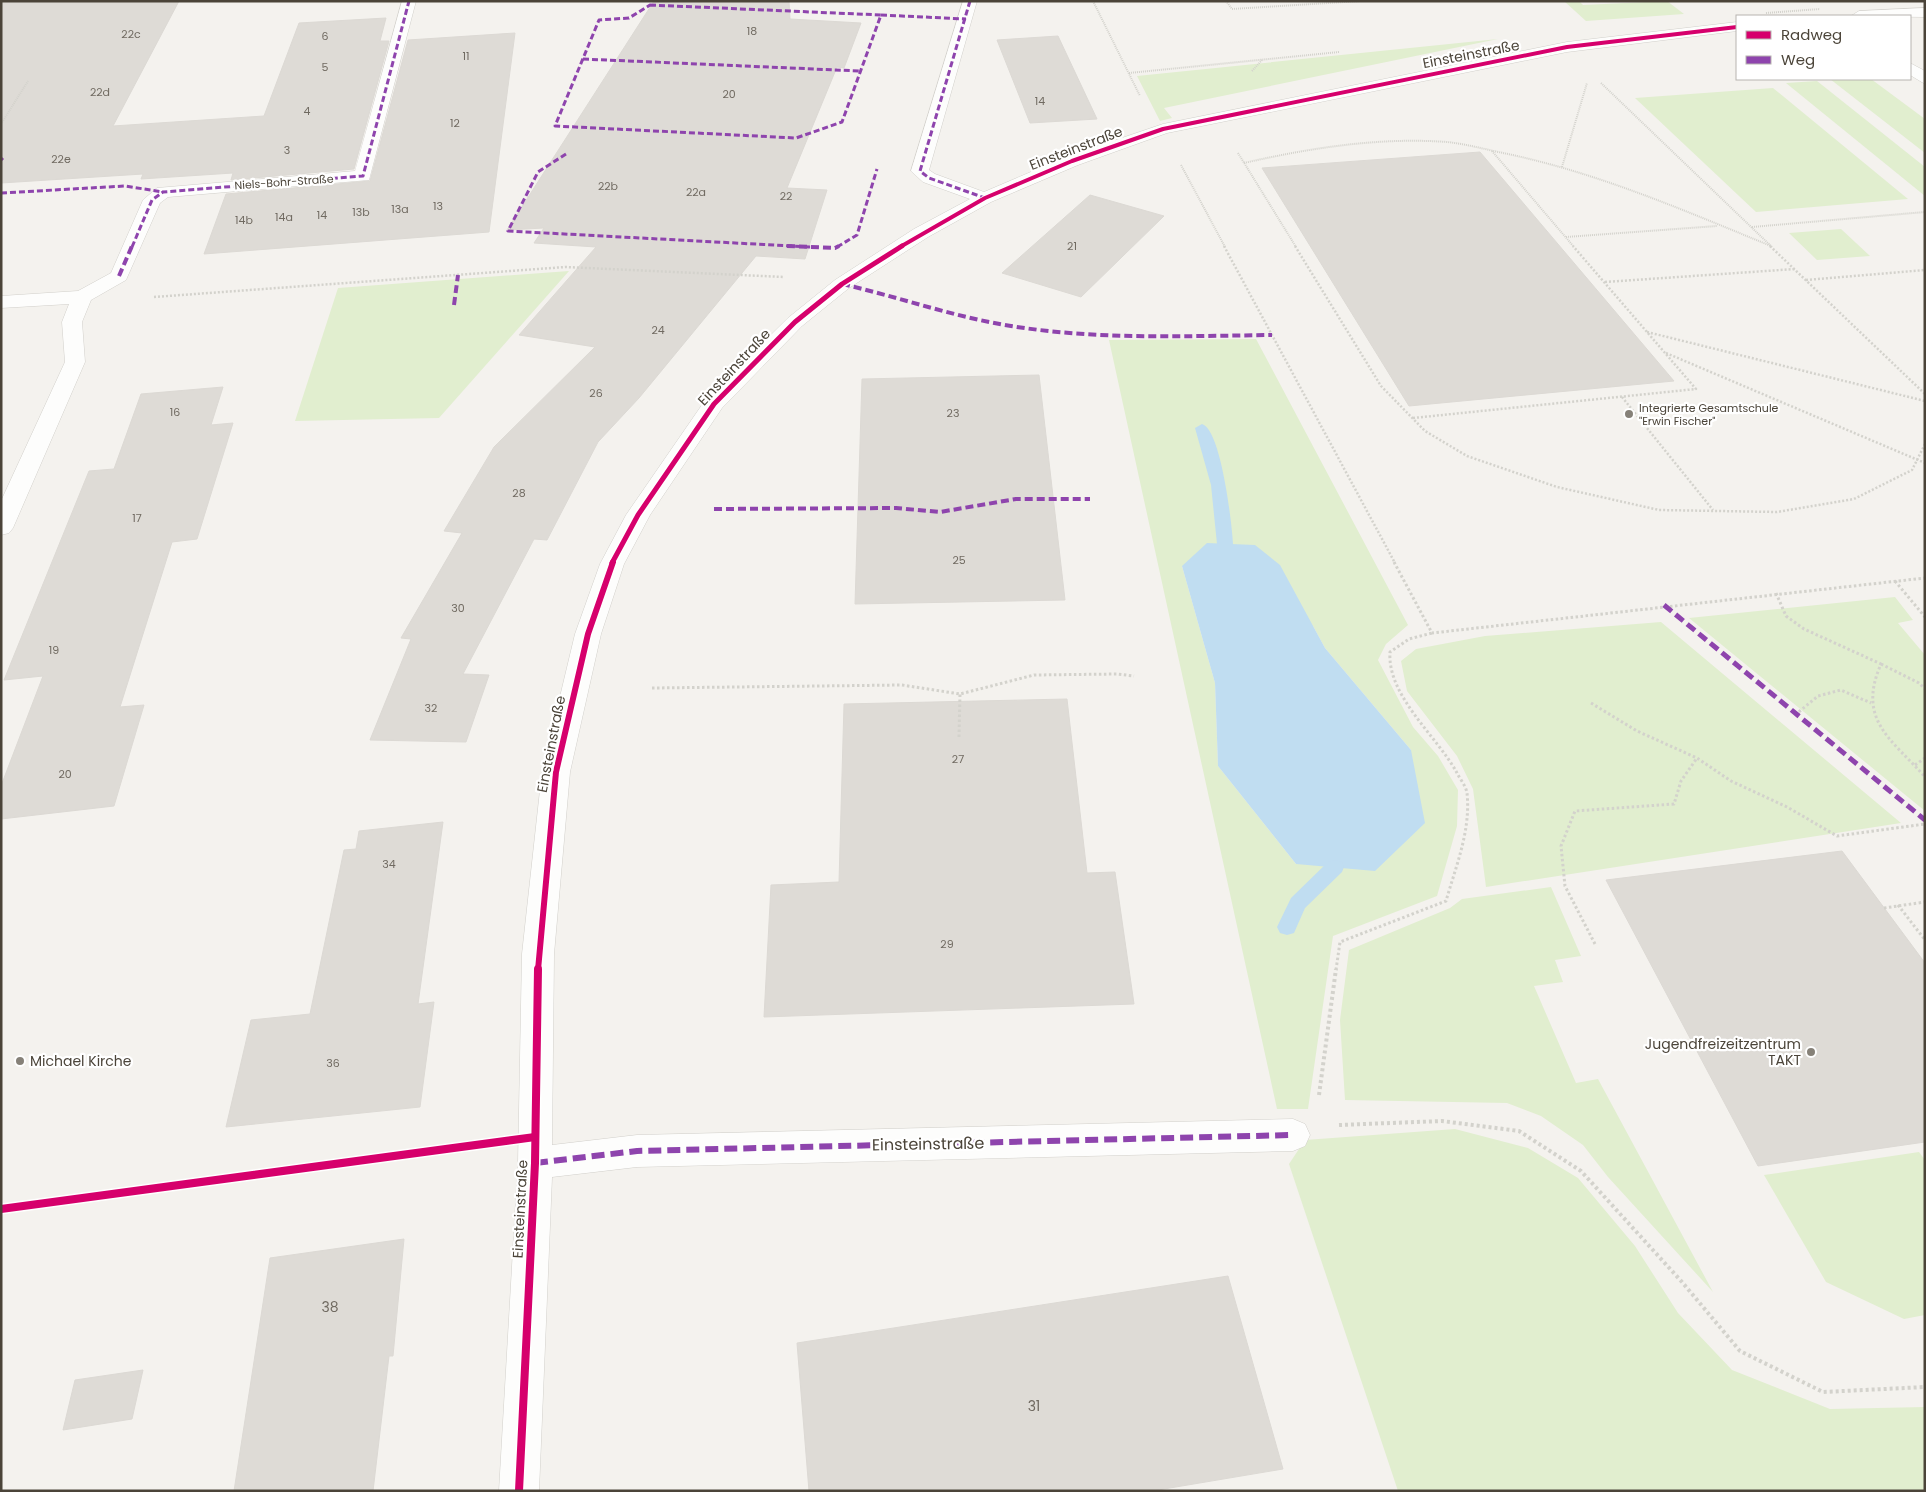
<svg xmlns="http://www.w3.org/2000/svg" width="1926" height="1492" viewBox="0 0 1926 1492" font-family="Poppins,sans-serif">
  <style>
    .green { fill: #e1eecf; fill-rule: evenodd }
    .water { fill: #c0ddf1 }
    .lines { fill: none; stroke-linecap: round; stroke-linejoin: round }
    .stream { fill: #c0ddf1; fill-rule: evenodd }
    .building { fill: #dedbd6; stroke: #dcd9d4 }
    .minor-casing { stroke: #d2d0cb; stroke-width: 1 }
    .path-far3 { stroke: #d3d2cc; stroke-width: 2; stroke-dasharray: 1 1; stroke-linecap: butt }
    .path-far2 { stroke: #d3d2cc; stroke-width: 2.5; stroke-dasharray: 2 2; stroke-linecap: butt }
    .path-far1 { stroke: #d3d2cc; stroke-width: 3; stroke-dasharray: 2.5 2.5; stroke-linecap: butt }
    .path { stroke: #d3d2cc; stroke-width: 4; stroke-dasharray: 3 3; stroke-linecap: butt }
    .minor { fill: #fdfdfc; fill-rule: evenodd }
    .quiet-far3 { stroke: #8e44ad; stroke-width: 3; stroke-dasharray: 6 3; stroke-linecap: butt }
    .quiet-far2 { stroke: #8e44ad; stroke-width: 4; stroke-dasharray: 8 4; stroke-linecap: butt }
    .quiet-far1 { stroke: #8e44ad; stroke-width: 5; stroke-dasharray: 10 5; stroke-linecap: butt }
    .quiet { stroke: #8e44ad; stroke-width: 6; stroke-dasharray: 13 6; stroke-linecap: butt }
    .cycleway-far3-casing { stroke: #fff; stroke-width: 5.5 }
    .cycleway-far2-casing { stroke: #fff; stroke-width: 8 }
    .cycleway-far1-casing { stroke: #fff; stroke-width: 9 }
    .cycleway-casing { stroke: #fff; stroke-width: 11 }
    .cycleway-far3 { stroke: #d6006c; stroke-width: 4 }
    .cycleway-far2 { stroke: #d6006c; stroke-width: 5 }
    .cycleway-far1 { stroke: #d6006c; stroke-width: 6 }
    .cycleway { stroke: #d6006c; stroke-width: 8 }
    .poi-dot { fill: #868178; stroke: #fff; stroke-width: 2 }
    .labels { text-anchor: middle; dominant-baseline: central; stroke-width: 4.5; stroke-linejoin: round; paint-order: stroke }
    .number-label { font-size: 11px; fill: #706a61 }
    .far-street-label { font-size: 11px; fill: #4b4439; stroke: #fff }
    .far-poi-label { font-size: 11px; fill: #4b4439; stroke: #fff; text-anchor: start }
    .street-label { font-size: 14px; fill: #4b4439; stroke: #fff }
    .poi-label { font-size: 14px; fill: #4b4439; stroke: #fff; text-anchor: end }
    .near-number-label { font-size: 14px; fill: #706a61 }
    .near-street-label { font-size: 16px; fill: #4b4439; stroke: #fff }
  </style>
  <rect width="100%" height="100%" fill="#f4f2ee"/>
  <!-- green -->
  <g class="green">
    <path d="M 1564,1 L 1579,1 L 1583,5 L 1667,1 L 1684,14 L 1586,21 Z"/>
    <path d="M 1498,39 L 1164,108 L 1172,118 L 1160,121 L 1137,76 Z"/>
    <path d="M 1830,79 L 1871,79 L 1925,119 L 1925,153 Z"/>
    <path d="M 1817,81 L 1925,167 L 1925,196 L 1786,83 Z"/>
    <path d="M 1773,88 L 1908,199 L 1756,212 L 1635,98 Z"/>
    <path d="M 1841,229 L 1870,256 L 1817,260 L 1789,233 Z"/>
    <path d="M 569,271 L 439,418 L 295,421 L 338,288 Z"/>
    <path d="M 1256,339 L 1408,625 L 1386,644 L 1378,660 L 1413,727 L 1438,756 L 1458,790 L 1457,826 L 1437,896 L 1333,936 L 1308,1109 L 1277,1109 L 1109,340 ZM 1182,566 L 1313,626 L 1325,648 L 1411,750 L 1296,864 L 1218,766 L 1215,683 Z"/>
    <path d="M 1895,597 L 1913,620 L 1898,623 L 1925,655 L 1925,811 L 1689,618 Z"/>
    <path d="M 1661,622 L 1901,823 L 1486,887 L 1473,789 L 1457,756 L 1407,691 L 1401,661 L 1416,649 L 1485,636 Z"/>
    <path d="M 1551,887 L 1581,956 L 1555,960 L 1563,982 L 1534,986 L 1576,1083 L 1598,1079 L 1713,1292 L 1608,1177 L 1583,1145 L 1541,1116 L 1507,1103 L 1345,1100 L 1340,1020 L 1349,950 L 1450,908 L 1462,899 Z"/>
    <path d="M 1455,1129 L 1528,1148 L 1578,1178 L 1635,1246 L 1678,1313 L 1732,1370 L 1830,1409 L 1925,1407 L 1925,1491 L 1398,1491 L 1289,1164 L 1305,1140 Z"/>
    <path d="M 1919,1152 L 1925,1160 L 1925,1315 L 1904,1319 L 1826,1282 L 1764,1175 Z"/>
  </g>
  <!-- water -->
  <path class="water" d="M 1207,543 L 1255,545 L 1280,565 L 1325,648 L 1411,750 L 1425,823 L 1375,871 L 1296,864 L 1218,766 L 1215,683 L 1182,566 Z"/>
  <g class="lines">
    <!-- stream -->
    <g class="stream">
      <path d="M 1202,424 C 1221,429 1232,524 1233,544 L 1225,549 L 1217,544 L 1211,485 L 1195,428 Z"/>
      <path d="M 1335,860 L 1342,862 L 1344,867 L 1342,872 L 1305,908 L 1294,933 L 1287,935 L 1280,933 L 1277,927 L 1291,898 L 1328,862 Z"/>
    </g>
  </g>
  <!-- building -->
  <g class="building">
    <path d="M 1,1 L 179,1 L 113,126 L 264,116 L 299,23 L 386,18 L 380,41 L 389,41 L 354,169 L 231,180 L 233,173 L 141,179 L 143,174 L 1,183 Z"/>
    <path d="M 654,1 L 789,1 L 790,19 L 861,23 L 844,68 L 837,67 L 787,188 L 827,190 L 805,259 L 756,256 L 639,398 L 598,442 L 547,540 L 534,539 L 463,674 L 489,675 L 466,742 L 370,740 L 411,639 L 401,638 L 462,533 L 444,531 L 494,447 L 595,347 L 519,335 L 596,247 L 534,243 L 544,228 L 507,230 Z"/>
    <path d="M 515,33 L 489,232 L 204,254 L 226,194 L 370,181 L 408,40 Z"/>
    <path d="M 1058,36 L 1097,119 L 1030,123 L 997,40 Z"/>
    <path d="M 1480,152 L 1674,381 L 1409,406 L 1262,168 Z"/>
    <path d="M 1090,195 L 1164,216 L 1081,297 L 1002,273 Z"/>
    <path d="M 1039,375 L 1065,600 L 855,604 L 862,379 Z"/>
    <path d="M 223,387 L 211,425 L 233,423 L 197,539 L 172,542 L 120,707 L 144,705 L 114,806 L 1,819 L 1,786 L 43,676 L 4,680 L 89,471 L 114,469 L 141,394 Z"/>
    <path d="M 1067,699 L 1087,873 L 1115,872 L 1134,1004 L 764,1017 L 771,885 L 839,882 L 844,704 Z"/>
    <path d="M 443,822 L 418,1004 L 434,1002 L 420,1107 L 226,1127 L 251,1020 L 310,1014 L 344,850 L 356,849 L 359,831 Z"/>
    <path d="M 1842,851 L 1925,963 L 1925,1142 L 1758,1166 L 1606,880 Z"/>
    <path d="M 404,1239 L 393,1356 L 389,1356 L 373,1491 L 234,1491 L 270,1258 Z"/>
    <path d="M 1228,1276 L 1283,1469 L 1152,1491 L 809,1491 L 797,1343 Z"/>
    <path d="M 143,1370 L 132,1419 L 63,1430 L 75,1380 Z"/>
  </g>
  <g class="lines">
    <!-- minor casing -->
    <g class="minor-casing">
      <g id="minor">
        <path d="M 402,1 L 416,1 L 369,180 L 168,197 L 160,203 L 126,280 L 91,300 L 82,322 L 85,362 L 13,528 L 9,533 L 1,535 L 1,501 L 65,362 L 62,322 L 69,304 L 1,308 L 1,296 L 78,291 L 111,273 L 143,200 L 157,188 L 355,171 Z"/>
        <path d="M 963,1 L 977,1 L 929,170 L 935,174 L 984,192 L 1066,157 L 1163,124 L 1567,42 L 1737,22 L 1737,31 L 1567,52 L 1167,133 L 1078,165 L 991,202 L 928,237 L 849,288 L 802,326 L 722,408 L 650,515 L 624,564 L 601,634 L 570,772 L 554,954 L 552,1145 L 637,1135 L 1293,1119 L 1305,1124 L 1310,1135 L 1305,1146 L 1293,1151 L 637,1167 L 552,1177 L 539,1491 L 499,1491 L 518,1163 L 522,954 L 542,772 L 575,634 L 600,564 L 626,515 L 706,399 L 788,318 L 835,280 L 914,229 L 970,199 L 923,182 L 911,171 Z"/>
        <path d="M 1925,8 L 1925,17 L 1851,16 L 1859,11 Z"/>
        <path d="M 1910,63 L 1925,71 L 1925,84 L 1910,75 Z"/>
      </g>
    </g>
    <!-- path-far3 -->
    <g class="path-far3">
      <path d="M 1093,1 L 1140,96"/>
      <path d="M 1226,1 L 1232,9 L 1360,1"/>
      <path d="M 1766,13 L 1820,9"/>
      <path d="M 1252,71 L 1262,60"/>
      <path d="M 1129,73 L 1339,52"/>
      <path d="M 1601,83 L 1772,247"/>
      <path d="M 1,124 L 28,81"/>
      <path d="M 1492,151 L 1574,247"/>
      <path d="M 1238,153 L 1296,247"/>
      <path d="M 1244,163 C 1310,148 1379,137 1447,142 C 1466,144 1484,149 1503,153 C 1596,172 1683,210 1771,246"/>
      <path d="M 1181,165 L 1225,247"/>
      <path d="M 1562,167 L 1587,83"/>
      <path d="M 1752,227 L 1925,212"/>
      <path d="M 1566,237 L 1717,226"/>
    </g>
    <!-- path-far2 -->
    <g class="path-far2">
      <path d="M 1224,246 L 1395,563"/>
      <path d="M 1295,246 L 1381,386 L 1425,431 L 1467,456 L 1557,487 L 1659,510 L 1777,512 L 1854,499 L 1912,470 L 1925,444"/>
      <path d="M 1770,246 L 1925,394"/>
      <path d="M 1806,280 L 1925,270"/>
      <path d="M 1605,282 L 1795,269"/>
      <path d="M 154,297 L 565,267 L 784,277"/>
      <path d="M 1647,332 L 1925,401"/>
      <path d="M 1666,353 L 1925,463"/>
      <path d="M 1622,397 L 1713,510"/>
      <path d="M 1413,418 L 1696,389 L 1573,246"/>
    </g>
    <!-- path-far1 -->
    <g class="path-far1">
      <path d="M 1394,562 L 1432,633 L 1925,578"/>
      <path d="M 1895,581 L 1925,617"/>
      <path d="M 1776,593 L 1786,616 L 1804,629 L 1881,664 C 1856,721 1893,740 1925,777"/>
      <path d="M 1881,664 L 1919,683 L 1925,689"/>
      <path d="M 652,688 L 902,685 L 960,694 L 1034,675 L 1117,674 L 1134,676"/>
      <path d="M 1591,703 L 1637,731 L 1697,758 L 1731,781 L 1787,807 L 1837,836 L 1925,824"/>
      <path d="M 1795,715 L 1818,696 L 1841,690 L 1871,703"/>
      <path d="M 959,737 L 960,694"/>
      <path d="M 1915,765 L 1925,758"/>
      <path d="M 1898,905 L 1925,940"/>
      <path d="M 1884,908 L 1925,902"/>
      <path d="M 1595,944 L 1565,886 L 1561,846 L 1575,811 L 1674,804 L 1681,781 L 1697,758"/>
      <path d="M 1336,970 L 1340,942 L 1446,901 C 1456,866 1471,830 1467,793 C 1466,786 1460,779 1457,773 C 1437,736 1387,696 1390,652 L 1409,639 L 1432,633"/>
    </g>
    <!-- path -->
    <g class="path">
      <path d="M 1319,1095 L 1336,969"/>
      <path d="M 1339,1125 L 1442,1121 L 1519,1131 L 1581,1171 L 1682,1282 L 1740,1351 L 1823,1392 L 1925,1387"/>
    </g>
    <!-- minor -->
    <use href="#minor" class="minor"/>
    <!-- quiet-far3 -->
    <g class="quiet-far3">
      <path d="M 970,1 L 920,171 L 929,178 L 985,198"/>
      <path d="M 650,5 L 881,15 L 842,122 L 796,138 L 555,126 L 599,20 L 629,18 Z"/>
      <path d="M 881,15 L 966,19"/>
      <path d="M 583,59 L 860,71"/>
      <path d="M 566,154 L 538,172 L 508,231 L 811,247"/>
      <path d="M 1,160 L 3,158"/>
      <path d="M 1,193 L 125,186 L 163,192"/>
      <path d="M 132,247 L 152,200 L 163,192 L 363,176 L 409,1"/>
      <path d="M 837,247 L 857,235 L 877,169"/>
    </g>
    <!-- quiet-far2 -->
    <g class="quiet-far2">
      <path d="M 787,246 L 835,248 L 839,246"/>
      <path d="M 119,276 L 132,246"/>
      <path d="M 842,284 C 899,297 954,317 1011,326 C 1097,340 1185,336 1272,335"/>
      <path d="M 454,305 L 458,275"/>
      <path d="M 714,509 L 896,508 L 940,512 L 1016,499 L 1090,499"/>
    </g>
    <!-- quiet-far1 -->
    <path class="quiet-far1" d="M 1664,605 L 1925,820"/>
    <!-- quiet -->
    <path class="quiet" d="M 535,1163 L 637,1151 L 1293,1135"/>
    <!-- cycleway-far3 casing -->
    <g class="cycleway-far3-casing">
      <path id="cycleway-far3" d="M 900,247 L 985,198 L 1072,161 L 1163,129 L 1567,47 L 1737,27"/>
    </g>
    <!-- cycleway-far2 casing -->
    <g class="cycleway-far2-casing">
      <path id="cycleway-far2" d="M 612,563 L 638,515 L 714,404 L 795,322 L 842,284 L 902,246"/>
    </g>
    <!-- cycleway-far1 casing -->
    <g class="cycleway-far1-casing">
      <path id="cycleway-far1" d="M 538,970 L 556,772 L 588,634 L 613,562"/>
    </g>
    <!-- cycleway casing -->
    <g class="cycleway-casing">
      <g id="cycleway">
        <path d="M 1,1209 L 535,1137"/>
        <path d="M 519,1491 L 535,1163 L 538,969"/>
      </g>
    </g>
    <!-- cycleway-far3 -->
    <use href="#cycleway-far3" class="cycleway-far3"/>
    <!-- cycleway-far2 -->
    <use href="#cycleway-far2" class="cycleway-far2"/>
    <!-- cycleway-far1 -->
    <use href="#cycleway-far1" class="cycleway-far1"/>
    <!-- cycleway -->
    <use href="#cycleway" class="cycleway"/>
  </g>
  <!-- markers -->
  <g class="poi-dot">
    <circle cx="1629" cy="414" r="5"/>
    <circle cx="1811" cy="1052" r="5"/>
    <circle cx="20" cy="1061" r="5"/>
  </g>
  <g class="labels">
    <!-- number labels -->
    <g class="number-label">
      <text x="752" y="31">18</text>
      <text x="131" y="34">22c</text>
      <text x="325" y="36">6</text>
      <text x="466" y="56">11</text>
      <text x="325" y="67">5</text>
      <text x="100" y="92">22d</text>
      <text x="729" y="94">20</text>
      <text x="1040" y="101">14</text>
      <text x="307" y="111">4</text>
      <text x="455" y="123">12</text>
      <text x="287" y="150">3</text>
      <text x="61" y="159">22e</text>
      <text x="608" y="186">22b</text>
      <text x="696" y="192">22a</text>
      <text x="786" y="196">22</text>
      <text x="438" y="206">13</text>
      <text x="400" y="209">13a</text>
      <text x="361" y="212">13b</text>
      <text x="322" y="215">14</text>
      <text x="284" y="217">14a</text>
      <text x="244" y="220">14b</text>
      <text x="1072" y="246">21</text>
      <text x="658" y="330">24</text>
      <text x="596" y="393">26</text>
      <text x="175" y="412">16</text>
      <text x="953" y="413">23</text>
      <text x="519" y="493">28</text>
      <text x="137" y="518">17</text>
      <text x="959" y="560">25</text>
      <text x="458" y="608">30</text>
      <text x="54" y="650">19</text>
      <text x="431" y="708">32</text>
      <text x="958" y="759">27</text>
      <text x="65" y="774">20</text>
      <text x="389" y="864">34</text>
      <text x="947" y="944">29</text>
      <text x="333" y="1063">36</text>
    </g>
    <!-- far-street labels -->
    <g class="far-street-label">
      <text transform="translate(284 182) rotate(-4)">Niels-Bohr-Straße</text>
    </g>
    <!-- far-poi labels -->
    <g class="far-poi-label">
      <text x="1639" y="408">Integrierte Gesamtschule<tspan x="1639" dy="13">"Erwin Fischer"</tspan></text>
    </g>
    <!-- street labels -->
    <g class="street-label">
      <text transform="translate(1471 54) rotate(-11)">Einsteinstraße</text>
      <text transform="translate(1076 148) rotate(-21)">Einsteinstraße</text>
      <text transform="translate(734 367) rotate(-47)">Einsteinstraße</text>
      <text transform="translate(551 744) rotate(-79)">Einsteinstraße</text>
      <text transform="translate(520 1209) rotate(-87)">Einsteinstraße</text>
    </g>
    <!-- poi labels -->
    <g class="poi-label">
      <text x="1801" y="1044">Jugendfreizeitzentrum<tspan x="1801" dy="16">TAKT</tspan></text>
      <text x="30" y="1061" text-anchor="start">Michael Kirche</text>
    </g>
    <!-- near-number labels -->
    <g class="near-number-label">
      <text x="330" y="1307">38</text>
      <text x="1034" y="1406">31</text>
    </g>
    <!-- near-street labels -->
    <g class="near-street-label">
      <text transform="translate(928 1144) rotate(-1)">Einsteinstraße</text>
    </g>
  </g>
  <!-- border -->
  <rect width="1926" height="1492" fill="none" stroke="#4b4439" stroke-width="5"/>
  <!-- legend -->
  <rect x="1736" y="15" width="175" height="65" fill="#ffffff" stroke="#b7b4b0"/>
  <rect x="1746" y="31" width="25" height="8" fill="#d6006c" stroke="#b7b4b0"/>
  <text x="1781" y="40" font-size="15" fill="#4b4439">Radweg</text>
  <rect x="1746" y="56" width="25" height="8" fill="#8e44ad" stroke="#b7b4b0"/>
  <text x="1781" y="65" font-size="15" fill="#4b4439">Weg</text>
</svg>
